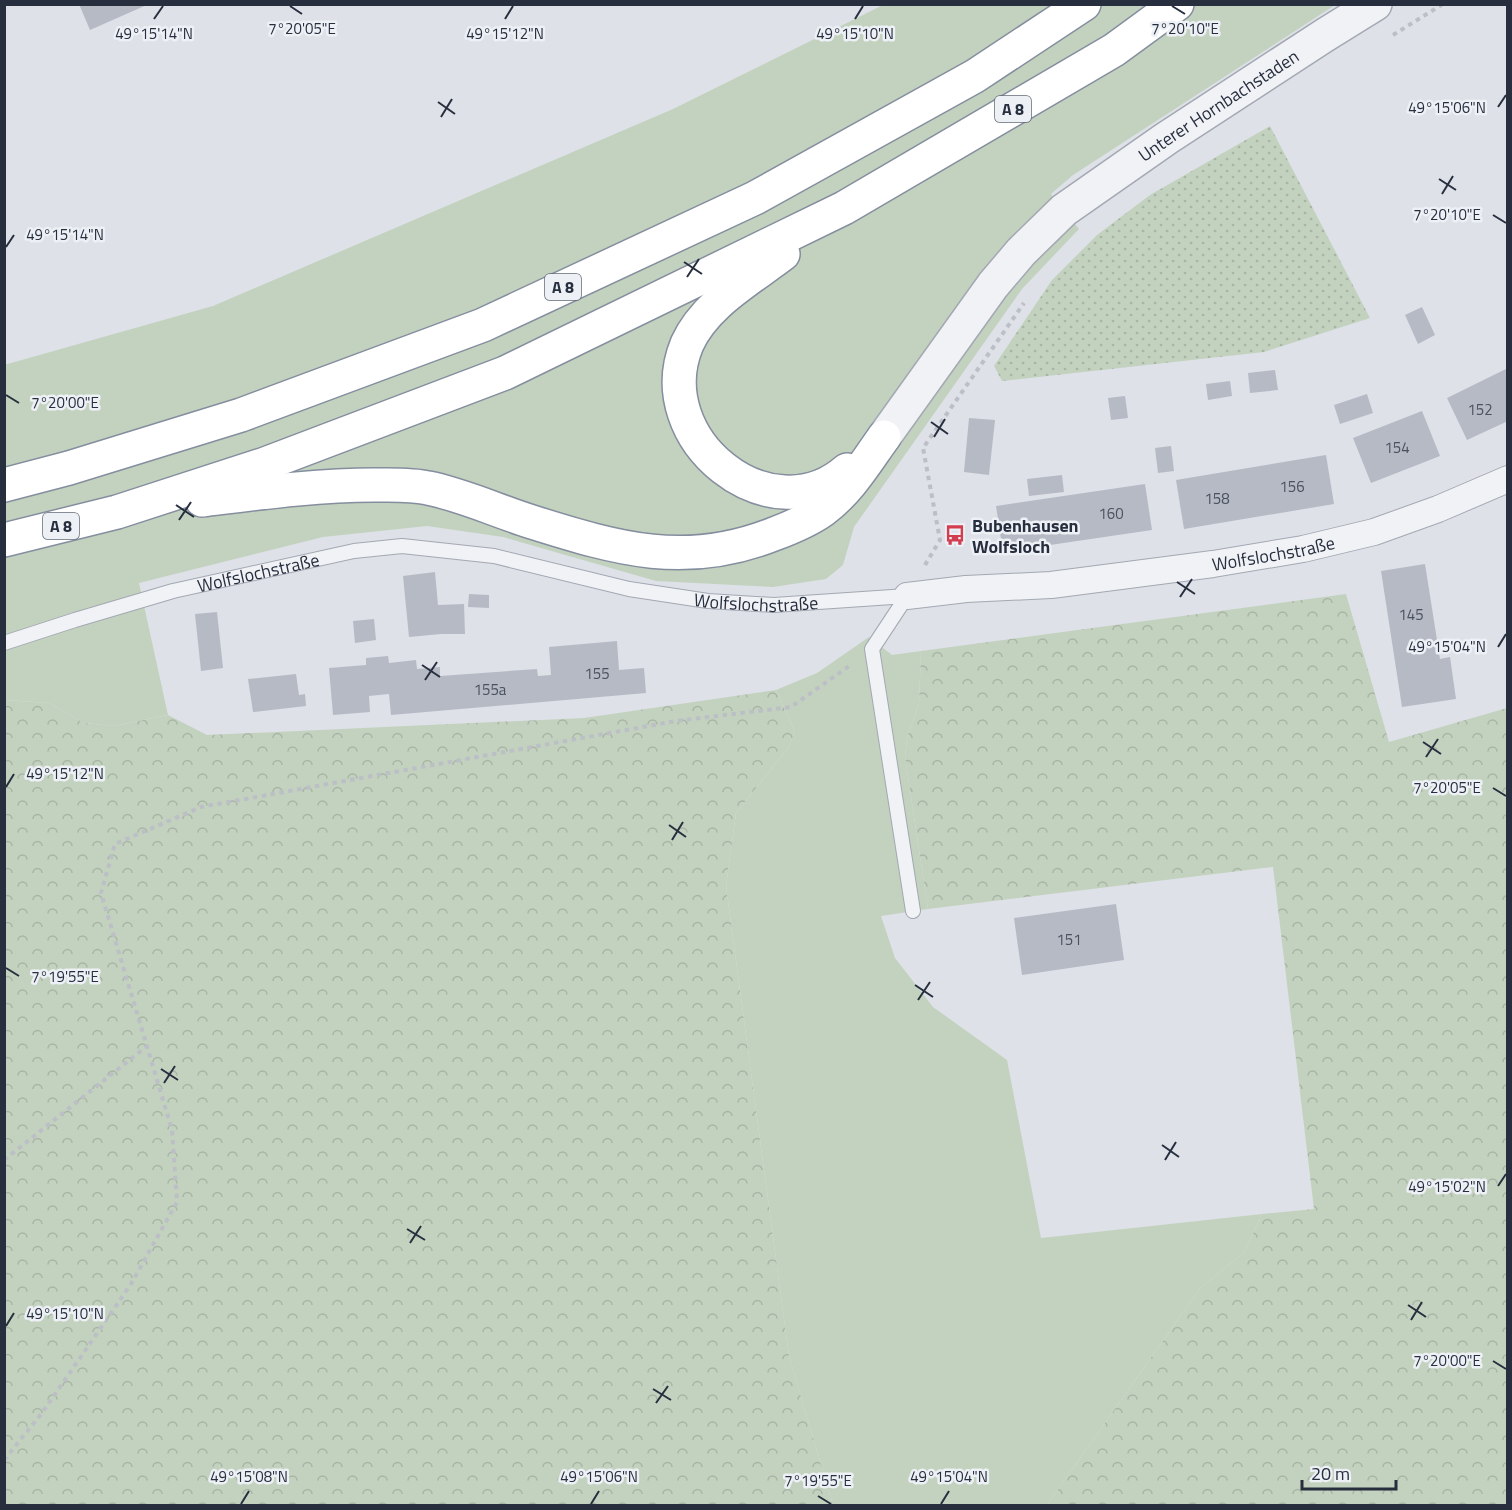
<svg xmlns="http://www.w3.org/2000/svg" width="1512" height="1510" viewBox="0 0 1512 1510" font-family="'Titillium Web',sans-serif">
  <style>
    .grass { fill: #c3d2bf }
    .forest { fill: url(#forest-crowns) }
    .park { fill: url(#park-dots) }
    .building { fill: #b5bac5 }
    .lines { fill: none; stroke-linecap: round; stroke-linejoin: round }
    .service-casing { stroke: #a3a8b2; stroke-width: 16 }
    .minor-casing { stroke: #a3a8b2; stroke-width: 28 }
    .tertiary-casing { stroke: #a3a8b2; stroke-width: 36 }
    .motorway-casing { stroke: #858e9f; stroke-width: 36 }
    .path { stroke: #bcbfc6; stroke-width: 4; stroke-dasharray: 4.5 4.5; stroke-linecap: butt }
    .service { stroke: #f1f2f6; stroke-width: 14 }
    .minor { stroke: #f1f2f6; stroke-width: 26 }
    .tertiary { stroke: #f1f2f6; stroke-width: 33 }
    .motorway { stroke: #fff; stroke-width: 33 }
    .ticks { fill: none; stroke: #272f3f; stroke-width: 2 }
    .labels { text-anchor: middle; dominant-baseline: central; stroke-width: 5; stroke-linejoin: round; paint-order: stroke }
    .number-label { font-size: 15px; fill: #4a5260 }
    .shield { fill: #edf0f5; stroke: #626976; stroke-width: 1.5 }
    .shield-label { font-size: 16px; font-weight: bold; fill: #272f3f }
    .street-label { font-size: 18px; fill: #272f3f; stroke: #edf0f5 }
    .poi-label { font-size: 18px; font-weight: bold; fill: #272f3f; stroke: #edf0f5; text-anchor: start }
    .ticks-label { font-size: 15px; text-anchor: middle; fill: #272f3f; stroke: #edf0f5; stroke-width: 5; stroke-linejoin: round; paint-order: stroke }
  </style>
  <defs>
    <pattern id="forest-crowns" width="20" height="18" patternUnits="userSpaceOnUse" patternTransform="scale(1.5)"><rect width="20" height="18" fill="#c3d2bf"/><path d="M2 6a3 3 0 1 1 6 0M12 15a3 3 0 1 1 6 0" fill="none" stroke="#a8b5a5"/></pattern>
    <pattern id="park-dots" width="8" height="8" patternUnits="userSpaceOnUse" patternTransform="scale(1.5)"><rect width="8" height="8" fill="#c3d2bf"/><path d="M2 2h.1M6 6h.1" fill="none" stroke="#a8b5a5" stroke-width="1.8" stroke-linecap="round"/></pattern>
  </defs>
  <rect width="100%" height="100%" fill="#dee1e8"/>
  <!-- grass -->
  <g class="grass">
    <path d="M 883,5 L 1335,5 L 1073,175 L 1051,194 L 1079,229 L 1022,289 L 854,527 L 843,565 L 826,579 L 773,587 L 656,581 L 503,537 L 427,526 L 323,537 L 139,583 L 168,715 L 114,726 L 84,723 L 49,703 L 5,700 L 4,365 L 213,306 L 673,109 Z"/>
    <path d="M 869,637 L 892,655 L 921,651 L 919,703 L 907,738 L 905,757 L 928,909 L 881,916 L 895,958 L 933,1007 L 1007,1060 L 1041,1238 L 1262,1214 L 1244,1253 L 1201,1287 L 1047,1505 L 833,1505 L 789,1356 L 726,886 L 736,813 L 788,748 L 795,732 L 776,690 L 817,673 Z"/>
  </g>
  <!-- forest -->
  <g class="forest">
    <path d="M 1346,594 L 1389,742 L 1507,708 L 1507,1505 L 1047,1505 L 1201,1287 L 1244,1253 L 1262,1214 L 1314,1209 L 1273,867 L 928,909 L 905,757 L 907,738 L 919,703 L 921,651 Z"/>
    <path d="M 776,690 L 795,732 L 788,748 L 736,813 L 726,886 L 789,1356 L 833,1505 L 5,1505 L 5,700 L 49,703 L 84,723 L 114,726 L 168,715 L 207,735 L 584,718 Z"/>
  </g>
  <!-- park -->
  <path class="park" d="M 1270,126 L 1370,318 L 1264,352 L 1002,381 L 994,366 L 1052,280 L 1097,235 L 1150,195 Z"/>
  <!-- building -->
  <g class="building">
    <path d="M 79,4 L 149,4 L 90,30 Z"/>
    <path d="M 1422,307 L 1435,335 L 1418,344 L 1405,315 Z"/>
    <path d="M 1508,368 L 1508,421 L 1467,440 L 1447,398 Z"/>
    <path d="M 1275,370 L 1278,390 L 1250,393 L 1248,373 Z"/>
    <path d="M 1230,381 L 1232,396 L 1208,400 L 1206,384 Z"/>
    <path d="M 1367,394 L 1373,413 L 1340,424 L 1334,405 Z"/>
    <path d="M 1125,396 L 1128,418 L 1111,420 L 1108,398 Z"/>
    <path d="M 1422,411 L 1440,456 L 1371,483 L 1353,438 Z"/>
    <path d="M 969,418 L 995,420 L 989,475 L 964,472 Z"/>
    <path d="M 1171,446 L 1174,471 L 1158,473 L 1155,448 Z"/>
    <path d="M 1326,455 L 1334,504 L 1184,529 L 1176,480 Z"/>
    <path d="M 1062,475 L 1064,492 L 1029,496 L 1027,479 Z"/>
    <path d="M 1145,484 L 1152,530 L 1003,552 L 996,506 Z"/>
    <path d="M 1425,564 L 1440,659 L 1450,657 L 1456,699 L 1402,707 L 1381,571 Z"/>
    <path d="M 435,572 L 438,605 L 464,604 L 465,634 L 441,634 L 409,637 L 403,576 Z"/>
    <path d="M 469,594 L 489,595 L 489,608 L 468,607 Z"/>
    <path d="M 217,612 L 223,668 L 201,671 L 195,614 Z"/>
    <path d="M 374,619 L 376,640 L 355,643 L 353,621 Z"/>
    <path d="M 617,641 L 619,670 L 644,668 L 646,693 L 391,715 L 389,694 L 369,696 L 370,712 L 333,715 L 329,668 L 366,665 L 366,658 L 388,656 L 389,663 L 416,660 L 417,669 L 440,667 L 440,676 L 537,669 L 538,676 L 551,675 L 549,647 Z"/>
    <path d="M 296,674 L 299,695 L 305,694 L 306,706 L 253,712 L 248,679 Z"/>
    <path d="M 1116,904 L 1124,960 L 1022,975 L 1014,918 Z"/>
  </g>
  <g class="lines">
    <!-- service casing -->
    <g class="service-casing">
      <g id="service">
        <path d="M 907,596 L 872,649 L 913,911"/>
        <path id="s1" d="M 4,643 L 75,620 L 173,591 L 354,551 L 402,546 L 494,556 L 629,589 L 708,601 L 774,605 L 907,596"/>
      </g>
    </g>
    <!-- minor casing -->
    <g class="minor-casing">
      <g id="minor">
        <path id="s2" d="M 907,596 L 966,589 L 1051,585 L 1213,564 L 1303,549 L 1374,532 L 1438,509 L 1508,479"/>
      </g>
    </g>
    <!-- tertiary casing -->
    <g class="tertiary-casing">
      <g id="tertiary">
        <path id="s3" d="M 884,437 L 993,285 L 1021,252 L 1064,210 L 1167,138 L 1325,35 L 1375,4"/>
      </g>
    </g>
    <!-- motorway casing -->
    <g class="motorway-casing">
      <g id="motorway">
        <path d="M 783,254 C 749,280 705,304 687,344 C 647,440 771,537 847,470"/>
        <path d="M 4,485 L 69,468 L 241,415 L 483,325 L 755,198 L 975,76 L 1084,4"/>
        <path d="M 202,500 C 259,493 316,485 374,485 C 391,485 411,484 428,488 C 463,495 497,511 532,522 C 618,549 686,569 774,534 C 790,528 809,520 823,510 C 849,491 866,462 884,437"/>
        <path d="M 4,540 L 117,512 L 265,464 L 505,373 L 844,208 L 1114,50 L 1177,4"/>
      </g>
    </g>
    <!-- path -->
    <g class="path">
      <path d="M 1393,35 L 1443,4"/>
      <path d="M 925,565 L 940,540 L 923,448 L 1024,303"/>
      <path d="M 4,1160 L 147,1046"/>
      <path d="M 4,1460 L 42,1413 L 131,1284 L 177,1202 L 172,1130 L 101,893 L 115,844 L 201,807 L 676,721 L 791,707 L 852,664"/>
    </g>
    <!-- service -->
    <use href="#service" class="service"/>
    <!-- minor -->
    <use href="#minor" class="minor"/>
    <!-- tertiary -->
    <use href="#tertiary" class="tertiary"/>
    <!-- motorway -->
    <use href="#motorway" class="motorway"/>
  </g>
  <!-- ticks -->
  <path class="ticks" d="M 290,6 L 302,14M 1172,6 L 1185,14M 154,19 L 163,6M 505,19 L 513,6M 855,19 L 863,6M 438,102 L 455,114M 1498,107 L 1506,95M 441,117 L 452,99M 1439,179 L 1456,190M 1442,194 L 1453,176M 1493,215 L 1506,223M 6,247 L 14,235M 684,262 L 702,274M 687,277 L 699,259M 6,395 L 19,403M 931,422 L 948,434M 934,437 L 945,419M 176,505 L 194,517M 179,520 L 191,502M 1177,582 L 1195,594M 1180,597 L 1192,579M 1498,647 L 1506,634M 422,665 L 440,677M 425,680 L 437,662M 1423,742 L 1441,754M 1426,757 L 1438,739M 6,787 L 14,774M 1493,788 L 1506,796M 669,825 L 686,837M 672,840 L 683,822M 6,968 L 19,976M 915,985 L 933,997M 918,1000 L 930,982M 161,1069 L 178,1080M 164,1083 L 175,1066M 1162,1145 L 1179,1157M 1165,1160 L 1176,1142M 1498,1186 L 1506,1174M 407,1229 L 425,1240M 410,1243 L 421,1226M 1408,1305 L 1426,1317M 1411,1320 L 1422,1302M 6,1326 L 14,1313M 1493,1361 L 1506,1369M 653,1389 L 671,1400M 656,1403 L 668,1386M 818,1496 L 831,1504M 241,1504 L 249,1491M 591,1504 L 599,1491M 941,1504 L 949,1491"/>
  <!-- icons -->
  <defs>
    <g id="bus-bare" transform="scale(1.62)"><path d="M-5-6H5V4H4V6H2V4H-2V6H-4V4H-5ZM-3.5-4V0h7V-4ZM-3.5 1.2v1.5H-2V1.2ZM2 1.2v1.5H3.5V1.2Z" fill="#d23e4f" stroke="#edf0f5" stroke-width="2.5" paint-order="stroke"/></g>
  </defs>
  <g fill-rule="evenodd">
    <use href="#bus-bare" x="955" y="535"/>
  </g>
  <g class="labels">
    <!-- number labels -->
    <g class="number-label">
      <text x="1480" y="409">152</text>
      <text x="1397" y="447">154</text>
      <text x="1292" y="486">156</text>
      <text x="1217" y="498">158</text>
      <text x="1111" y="513">160</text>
      <text x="1411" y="614">145</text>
      <text x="597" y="673">155</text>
      <text x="490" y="689">155a</text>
      <text x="1069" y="939">151</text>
    </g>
    <!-- shield labels -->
    <g class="shield">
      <rect x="995" y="96" width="36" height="26" rx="4.5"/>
      <rect x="545" y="274" width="36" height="26" rx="4.5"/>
      <rect x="43" y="513" width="36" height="26" rx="4.5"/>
    </g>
    <g class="shield-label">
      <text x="1013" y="109">A 8</text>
      <text x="563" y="287">A 8</text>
      <text x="61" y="526">A 8</text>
    </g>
    <!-- street labels -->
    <g class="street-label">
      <text stroke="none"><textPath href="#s3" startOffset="477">Unterer Hornbachstaden</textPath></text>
      <text stroke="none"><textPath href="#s2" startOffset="369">Wolfslochstraße</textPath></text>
      <text stroke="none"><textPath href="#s1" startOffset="264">Wolfslochstraße</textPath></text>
      <text stroke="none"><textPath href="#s1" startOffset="770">Wolfslochstraße</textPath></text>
    </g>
    <!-- poi labels -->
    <g class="poi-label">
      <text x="972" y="525">Bubenhausen<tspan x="972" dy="21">Wolfsloch</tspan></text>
    </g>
  </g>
  <g class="ticks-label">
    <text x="302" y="34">7°20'05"E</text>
    <text x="1185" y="34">7°20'10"E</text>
    <text x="154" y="39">49°15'14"N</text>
    <text x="505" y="39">49°15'12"N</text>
    <text x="855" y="39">49°15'10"N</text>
    <text x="1447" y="113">49°15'06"N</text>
    <text x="1447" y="220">7°20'10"E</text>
    <text x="65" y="240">49°15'14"N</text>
    <text x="65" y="408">7°20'00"E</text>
    <text x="1447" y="652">49°15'04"N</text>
    <text x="65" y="779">49°15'12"N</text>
    <text x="1447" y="793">7°20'05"E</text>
    <text x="65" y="982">7°19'55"E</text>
    <text x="1447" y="1192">49°15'02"N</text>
    <text x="65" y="1319">49°15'10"N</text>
    <text x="1447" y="1366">7°20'00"E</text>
    <text x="249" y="1482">49°15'08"N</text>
    <text x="599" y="1482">49°15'06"N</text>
    <text x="949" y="1482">49°15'04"N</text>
    <text x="818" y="1486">7°19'55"E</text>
  </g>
  <!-- border -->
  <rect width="1512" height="1510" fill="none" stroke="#272f3f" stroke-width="12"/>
  <!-- scale -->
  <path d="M1302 1480v9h94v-9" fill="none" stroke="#272f3f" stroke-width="3"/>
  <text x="1311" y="1480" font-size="18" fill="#272f3f" stroke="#edf0f5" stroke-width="4.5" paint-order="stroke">20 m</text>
</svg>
